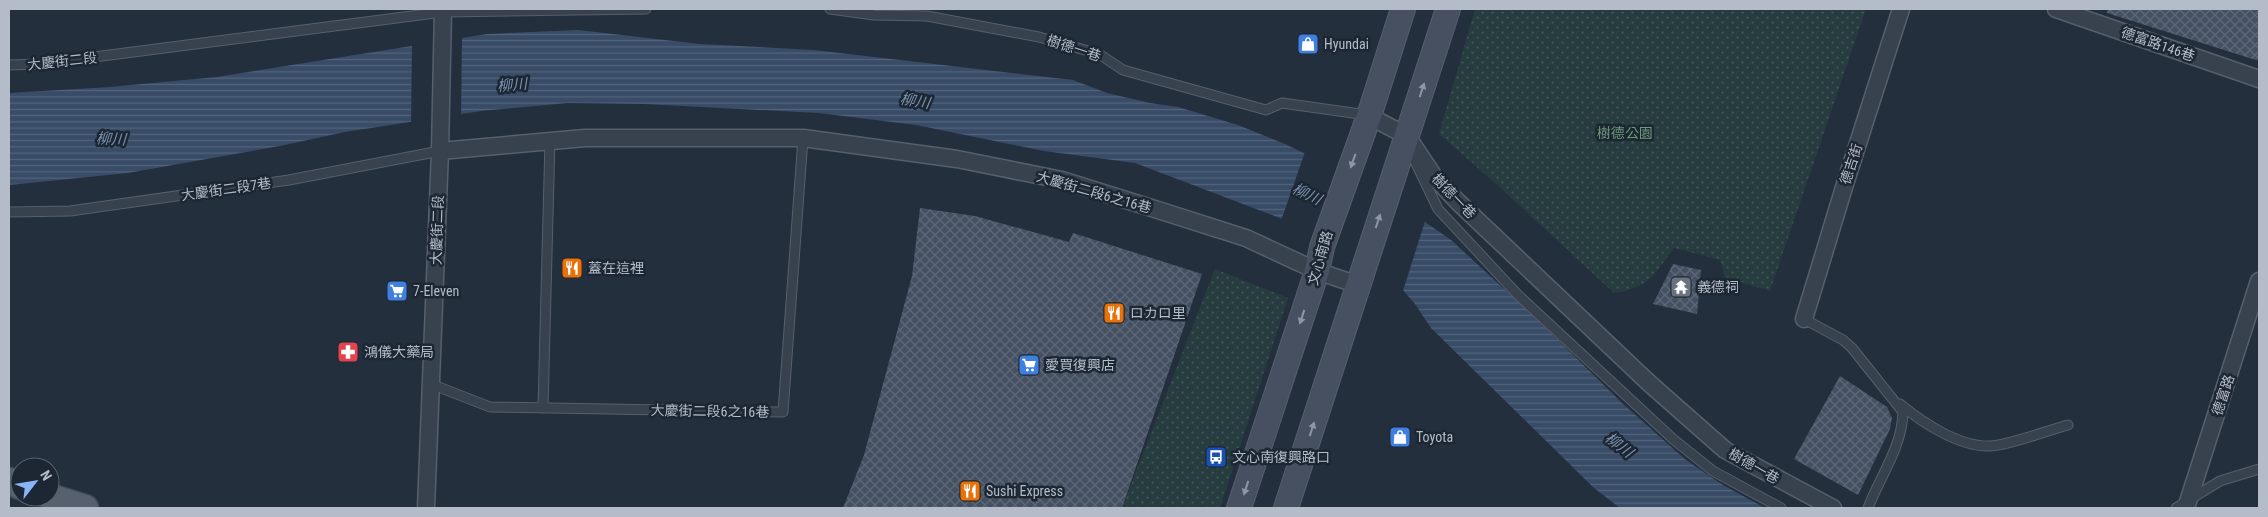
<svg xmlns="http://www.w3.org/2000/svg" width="2268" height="517" viewBox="0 0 2268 517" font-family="'Roboto Condensed','Noto Sans TC','Noto Sans JP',sans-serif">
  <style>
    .park { fill: url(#park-dots) }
    .water { fill: url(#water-rules) }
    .pier { fill: #242f3e }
    .building { fill: url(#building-cross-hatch) }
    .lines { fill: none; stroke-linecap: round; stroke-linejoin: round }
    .service-casing { stroke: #565f6c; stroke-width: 11 }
    .minor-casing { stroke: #565f6c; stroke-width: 19 }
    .secondary-casing { stroke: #565f6c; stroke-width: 26 }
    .primary-casing { stroke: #414a57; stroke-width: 29 }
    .service { stroke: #38414e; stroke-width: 9 }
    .minor { stroke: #38414e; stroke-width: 16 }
    .secondary { stroke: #465061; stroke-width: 24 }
    .primary { stroke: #56606e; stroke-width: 26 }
    .oneway { fill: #8e96a5 }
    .labels { text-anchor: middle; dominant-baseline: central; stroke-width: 5; stroke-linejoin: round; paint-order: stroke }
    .poi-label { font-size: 14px; fill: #b4bcc9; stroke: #1d2633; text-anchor: start }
    .street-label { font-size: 14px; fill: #b4bcc9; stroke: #1d2633 }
    .park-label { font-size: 14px; fill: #6b9a76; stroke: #1d2633 }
    .water-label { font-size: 15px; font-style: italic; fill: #7c92b1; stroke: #1d2633 }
  </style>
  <defs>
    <pattern id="park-dots" width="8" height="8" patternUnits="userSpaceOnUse" patternTransform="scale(1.25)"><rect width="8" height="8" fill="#263c3f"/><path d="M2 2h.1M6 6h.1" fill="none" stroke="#435659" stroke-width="1.8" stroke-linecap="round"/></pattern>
    <pattern id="water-rules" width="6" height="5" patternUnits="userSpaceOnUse" patternTransform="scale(1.25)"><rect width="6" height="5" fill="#394c67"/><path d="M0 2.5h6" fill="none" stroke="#53647b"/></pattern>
    <pattern id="building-cross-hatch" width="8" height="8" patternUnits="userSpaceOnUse" patternTransform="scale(1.25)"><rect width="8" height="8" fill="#455162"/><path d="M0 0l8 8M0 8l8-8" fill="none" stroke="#5d6877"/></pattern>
  </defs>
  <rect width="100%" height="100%" fill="#242f3e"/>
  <!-- park -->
  <g class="park">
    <path d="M 1475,9 L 1866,9 L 1770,291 L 1725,277 L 1720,260 L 1674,248 C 1654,275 1650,287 1614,293 L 1494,182 L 1439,134 Z"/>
    <path d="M 1215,269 L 1288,298 L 1220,508 L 1122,508 Z"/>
  </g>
  <!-- water -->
  <path class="water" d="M 578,30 L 700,44 L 814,50 L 1073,80 L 1107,93 L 1150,103 L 1178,107 L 1238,125 L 1285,144 L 1373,186 L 1451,240 L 1540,322 L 1622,403 L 1686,460 L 1723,485 L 1765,508 L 1620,508 L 1594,488 L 1431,328 L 1415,304 L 1374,257 L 1285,220 L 1135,163 L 1044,151 L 916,125 L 819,113 L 644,104 L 568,103 L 481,111 L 345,132 L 280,146 L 128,173 L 9,185 L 9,93 L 110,87 L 217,77 L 487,34 Z"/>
  <!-- pier -->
  <g class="pier">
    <path d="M 462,36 L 461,117 L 411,126 L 412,43 Z"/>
    <path d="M 1305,152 L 1374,184 L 1426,218 L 1402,294 L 1372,260 L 1281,221 Z"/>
  </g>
  <!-- building -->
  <g class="building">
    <path d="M 2108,9 L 2259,9 L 2259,61 L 2107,13 Z"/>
    <path d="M 920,208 L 975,216 L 1069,242 L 1073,233 L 1202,274 L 1122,508 L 843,508 L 864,455 L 912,276 Z"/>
    <path d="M 1673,264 L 1701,270 L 1697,314 L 1653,304 Z"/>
    <path d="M 1840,376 L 1887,407 L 1892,418 L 1890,429 L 1858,495 L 1794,459 Z"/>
  </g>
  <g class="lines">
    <!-- service casing -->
    <g class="service-casing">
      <g id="service">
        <path d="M 830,9 L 874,15 L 927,16 L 1039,37 L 1099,54 L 1123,70 L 1266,110 L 1282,103 L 1367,115"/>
        <path d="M 9,65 L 40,64 L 443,12 L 646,9"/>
        <path d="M 1410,151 L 1438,209 L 1518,295 L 1673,439 L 1713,471 L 1781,508"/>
        <path d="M 9,212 L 70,211 L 289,180 L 440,151"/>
        <path d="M 1804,319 L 1843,340 L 1852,348 L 1903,412 C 1902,448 1880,476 1868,508"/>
        <path d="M 431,384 L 490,407 L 783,412 L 803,138"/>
        <path d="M 1900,404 C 1923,423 1959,447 1990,446 C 2007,446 2049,430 2068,425"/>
        <path d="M 543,408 L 550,140"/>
        <path d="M 2176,508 L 2220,481 L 2259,469"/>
      </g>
    </g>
    <!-- minor casing -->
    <g class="minor-casing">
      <g id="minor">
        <path d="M 2056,9 L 2259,79"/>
        <path d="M 1369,116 L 1407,136 L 1435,178 L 1458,202 L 1649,383 L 1725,450 L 1833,508"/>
        <path d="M 440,151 L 585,138 L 803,138 L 957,159 L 1062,180 L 1158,210 L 1246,238 L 1317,271 L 1358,285"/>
        <path d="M 1804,319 L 1845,184 L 1901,9"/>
        <path d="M 426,508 L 440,151 L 443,9"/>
        <path d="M 2186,508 L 2259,281"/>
      </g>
    </g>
    <!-- secondary casing -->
    <g class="secondary-casing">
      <g id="secondary">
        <path d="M 1239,508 L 1317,271 L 1322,247 L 1369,116 L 1403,9"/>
        <path d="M 1286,508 L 1448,9"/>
      </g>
    </g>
    <!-- primary casing -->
    <g class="primary-casing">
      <g id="primary">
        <path d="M 9,481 L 20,486"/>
        <path d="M 50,497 L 85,508"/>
      </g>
    </g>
    <!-- service -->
    <use href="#service" class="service"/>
    <!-- minor -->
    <use href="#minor" class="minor"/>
    <!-- secondary -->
    <use href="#secondary" class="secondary"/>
    <!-- primary -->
    <use href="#primary" class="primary"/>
  </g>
  <!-- one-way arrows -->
  <defs><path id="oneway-solid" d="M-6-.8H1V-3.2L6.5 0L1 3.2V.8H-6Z" transform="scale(1.25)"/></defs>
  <g class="oneway">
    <use href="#oneway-solid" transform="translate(1422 90) rotate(-72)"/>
    <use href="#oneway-solid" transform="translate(1353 161) rotate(110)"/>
    <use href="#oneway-solid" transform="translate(1378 221) rotate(-72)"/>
    <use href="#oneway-solid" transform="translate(1302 317) rotate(108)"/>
    <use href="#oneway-solid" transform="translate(1312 429) rotate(-72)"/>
    <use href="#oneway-solid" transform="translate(1246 488) rotate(108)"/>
  </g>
  <!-- icons -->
  <defs>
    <g id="shop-square" transform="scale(1.125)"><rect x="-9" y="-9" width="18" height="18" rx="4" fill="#3f7fe0" stroke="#1d2633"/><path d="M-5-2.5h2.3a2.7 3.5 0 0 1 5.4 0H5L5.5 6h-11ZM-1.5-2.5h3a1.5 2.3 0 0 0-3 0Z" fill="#fff"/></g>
    <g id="restaurant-square" transform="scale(1.125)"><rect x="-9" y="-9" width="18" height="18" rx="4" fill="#e8710a" stroke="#1d2633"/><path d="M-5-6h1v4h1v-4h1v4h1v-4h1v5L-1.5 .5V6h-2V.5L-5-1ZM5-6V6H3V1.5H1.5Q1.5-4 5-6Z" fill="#fff"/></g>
    <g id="temple-square" transform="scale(1.125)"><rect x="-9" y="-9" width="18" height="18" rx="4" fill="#6b7280" stroke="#1d2633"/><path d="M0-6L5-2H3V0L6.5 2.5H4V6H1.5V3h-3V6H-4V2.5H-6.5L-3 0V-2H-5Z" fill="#fff"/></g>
    <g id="supermarket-square" transform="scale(1.125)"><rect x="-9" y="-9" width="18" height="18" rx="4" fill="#3f7fe0" stroke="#1d2633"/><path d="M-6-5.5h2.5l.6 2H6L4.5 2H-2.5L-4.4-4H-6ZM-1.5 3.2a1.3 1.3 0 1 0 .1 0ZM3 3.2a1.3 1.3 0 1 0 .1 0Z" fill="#fff"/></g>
    <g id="pharmacy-square" transform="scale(1.125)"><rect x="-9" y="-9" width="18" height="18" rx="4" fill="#e0444e" stroke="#1d2633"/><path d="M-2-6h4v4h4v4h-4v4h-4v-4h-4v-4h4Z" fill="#fff"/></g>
    <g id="bus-square" transform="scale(1.125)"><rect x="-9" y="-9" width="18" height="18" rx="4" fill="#1a4fb4" stroke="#1d2633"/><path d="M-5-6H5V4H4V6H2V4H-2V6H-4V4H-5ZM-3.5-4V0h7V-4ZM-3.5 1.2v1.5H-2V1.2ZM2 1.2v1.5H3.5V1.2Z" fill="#fff"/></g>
  </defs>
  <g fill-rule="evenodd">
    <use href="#shop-square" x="1308" y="44"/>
    <use href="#restaurant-square" x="572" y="268"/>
    <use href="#temple-square" x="1681" y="287"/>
    <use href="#supermarket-square" x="397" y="291"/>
    <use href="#restaurant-square" x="1114" y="313"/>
    <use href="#pharmacy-square" x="348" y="352"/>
    <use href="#supermarket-square" x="1029" y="365"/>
    <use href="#shop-square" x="1400" y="437"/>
    <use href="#bus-square" x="1216" y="457"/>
    <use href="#restaurant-square" x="970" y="491"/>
  </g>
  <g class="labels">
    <!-- poi labels -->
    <g class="poi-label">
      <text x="1324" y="44">Hyundai</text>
      <text x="588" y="268">蓋在這裡</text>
      <text x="1697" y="287">義德祠</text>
      <text x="413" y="291">7-Eleven</text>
      <text x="1130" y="313">ロカロ里</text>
      <text x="364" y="352">鴻儀大藥局</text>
      <text x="1045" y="365">愛買復興店</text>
      <text x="1416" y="437">Toyota</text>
      <text x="1232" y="457">文心南復興路口</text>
      <text x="986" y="491">Sushi Express</text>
    </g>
    <!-- street labels -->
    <g class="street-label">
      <text transform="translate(2158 44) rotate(19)">德富路146巷</text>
      <text transform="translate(1074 48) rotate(18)">樹德一巷</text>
      <text transform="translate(62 61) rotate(-6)">大慶街二段</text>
      <text transform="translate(1851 164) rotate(-72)">德吉街</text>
      <text transform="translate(226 189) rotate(-8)">大慶街二段7巷</text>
      <text transform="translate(1094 192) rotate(16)">大慶街二段6之16巷</text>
      <text transform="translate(1454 196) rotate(46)">樹德一巷</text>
      <text transform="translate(437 230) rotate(-88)">大慶街二段</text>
      <text transform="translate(1320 258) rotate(-74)">文心南路</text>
      <text transform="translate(2223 395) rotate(-72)">德富路</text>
      <text transform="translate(710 411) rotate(1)">大慶街二段6之16巷</text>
      <text transform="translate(1754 466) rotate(30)">樹德一巷</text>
    </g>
    <!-- park labels -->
    <g class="park-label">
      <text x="1625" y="133">樹德公園</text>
    </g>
    <!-- water labels -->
    <g class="water-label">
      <text transform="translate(512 85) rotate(-5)">柳川</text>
      <text transform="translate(915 101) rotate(9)">柳川</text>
      <text transform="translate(111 139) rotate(3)">柳川</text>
      <text transform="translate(1307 194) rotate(26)">柳川</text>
      <text transform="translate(1619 445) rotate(38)">柳川</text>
    </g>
  </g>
  <!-- border -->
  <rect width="2268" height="517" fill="none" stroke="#b4bcc9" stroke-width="20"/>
  <!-- north arrow -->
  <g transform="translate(35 482) rotate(59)"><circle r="24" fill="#1d2633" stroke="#59626f"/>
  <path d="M0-4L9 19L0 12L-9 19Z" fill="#8ab4f8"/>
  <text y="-8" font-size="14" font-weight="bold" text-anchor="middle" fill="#b4bcc9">N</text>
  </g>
</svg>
